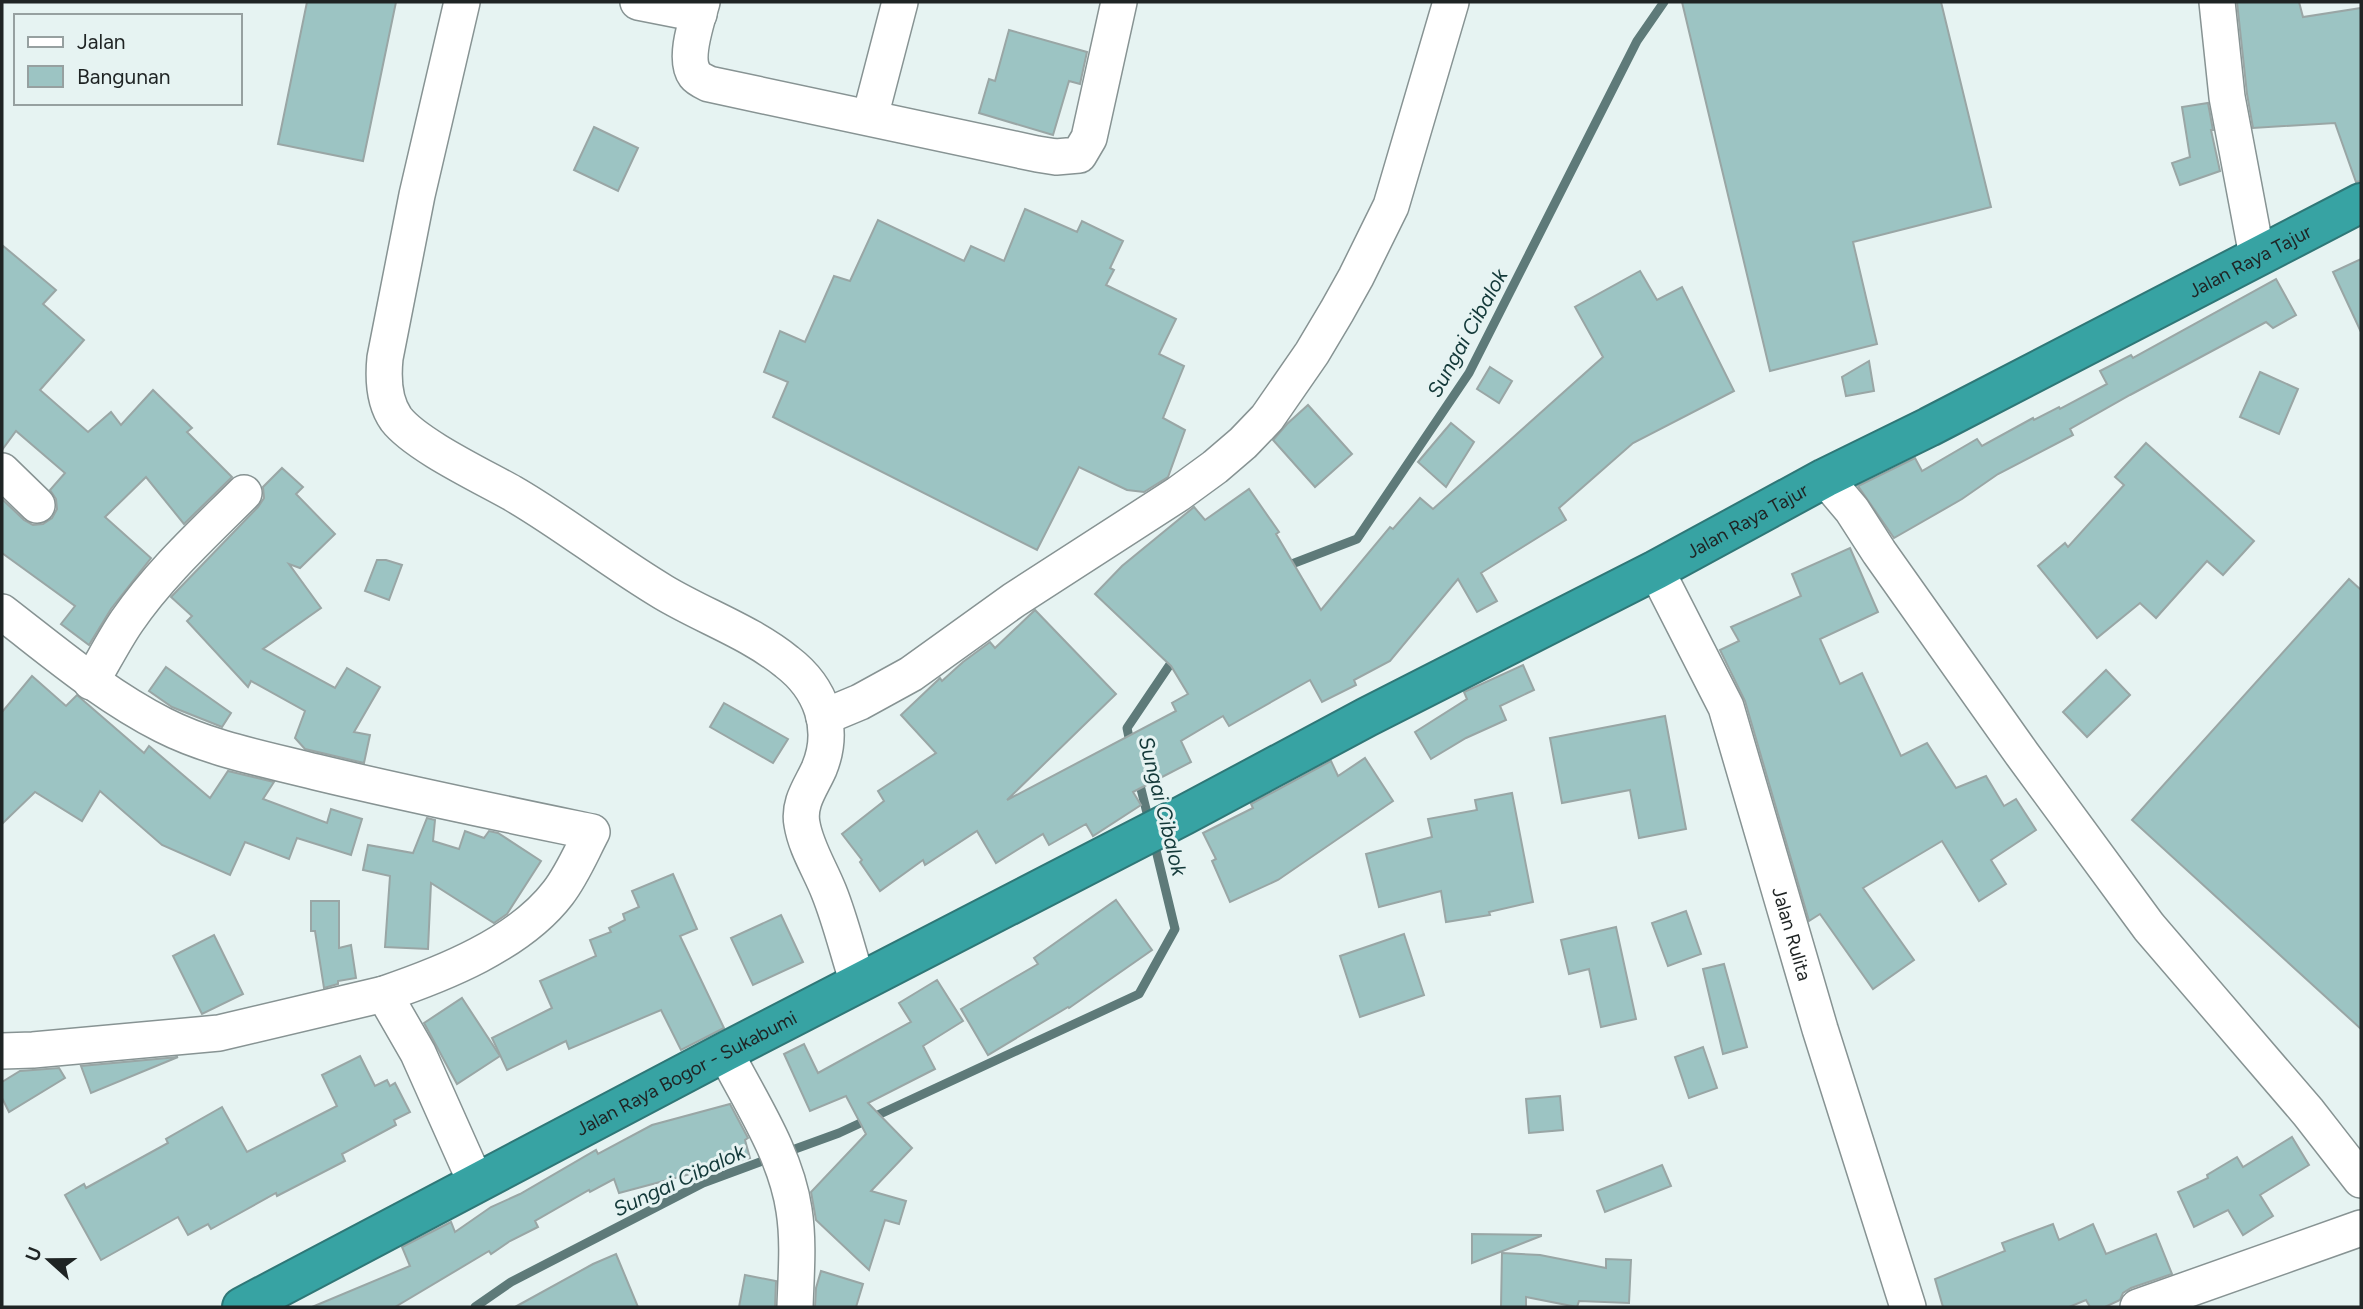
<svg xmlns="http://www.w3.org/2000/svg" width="2363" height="1309" viewBox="0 0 2363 1309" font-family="Figtree,sans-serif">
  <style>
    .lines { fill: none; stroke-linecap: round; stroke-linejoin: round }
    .stream { stroke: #5e7a79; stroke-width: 9 }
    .building { fill: #9cc4c3; stroke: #99a6a5; stroke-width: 2 }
    .minor-casing { stroke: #879393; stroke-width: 38 }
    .highway-casing { stroke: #2f7777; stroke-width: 42 }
    .minor { stroke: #fff; stroke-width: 35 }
    .highway { stroke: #37a3a3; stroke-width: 38 }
    .labels { text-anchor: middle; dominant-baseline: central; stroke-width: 6; stroke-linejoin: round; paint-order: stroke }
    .street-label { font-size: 19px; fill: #1f2424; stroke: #e6f3f2 }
    .water-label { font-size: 21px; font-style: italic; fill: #133939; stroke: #e6f3f2 }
  </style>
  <rect width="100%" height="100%" fill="#e6f3f2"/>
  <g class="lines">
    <!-- stream -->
    <g class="stream">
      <path d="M 1284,567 L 1357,539 L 1469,373 L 1637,41 L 1664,2"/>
      <path d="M 1131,747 L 1127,728 L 1175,657"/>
      <path d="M 1138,777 L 1149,821"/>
      <path d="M 784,1153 L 839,1133 L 1139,994 L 1175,929 L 1154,842"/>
      <path d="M 475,1307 L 511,1282 L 703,1183 L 771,1158"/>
    </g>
  </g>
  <!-- building -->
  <g class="building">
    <path d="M 307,2 L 396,2 L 363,161 L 278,144 Z"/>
    <path d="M 1682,2 L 1941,2 L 1991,207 L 1853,242 L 1877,344 L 1770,371 Z"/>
    <path d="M 2237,2 L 2299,2 L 2303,17 L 2361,8 L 2361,181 L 2356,182 L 2335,123 L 2253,128 L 2247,94 Z"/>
    <path d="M 1009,30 L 1087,52 L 1080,84 L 1069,81 L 1053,135 L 979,113 L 989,79 L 995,81 Z"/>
    <path d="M 2208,103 L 2213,130 L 2211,130 L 2220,171 L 2180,185 L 2172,163 L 2190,157 L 2182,107 Z"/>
    <path d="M 594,127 L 638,148 L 618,191 L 574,170 Z"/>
    <path d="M 1025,209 L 1077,232 L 1082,221 L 1123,241 L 1110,268 L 1114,270 L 1106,285 L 1176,319 L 1159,354 L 1184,366 L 1163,418 L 1185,430 L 1168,477 L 1144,492 L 1127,490 L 1079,467 L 1037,550 L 773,417 L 788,382 L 764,372 L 780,331 L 805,342 L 834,276 L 850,281 L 878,220 L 964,261 L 971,246 L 1004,261 Z"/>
    <path d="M 2,245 L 56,290 L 43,304 L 84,340 L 40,390 L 88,432 L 111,412 L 121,425 L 153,390 L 192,428 L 187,432 L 232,477 L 184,524 L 146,477 L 105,517 L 151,558 L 111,609 L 89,645 L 61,624 L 75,606 L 2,553 L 2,499 L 24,520 L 33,525 L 43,524 L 52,518 L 57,509 L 56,499 L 50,490 L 65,473 L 16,431 L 2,450 Z"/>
    <path d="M 2361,259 L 2361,332 L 2333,272 Z"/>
    <path d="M 1640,271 L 1657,300 L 1682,287 L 1734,391 L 1633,443 L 1559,508 L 1566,520 L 1481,573 L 1497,601 L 1477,612 L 1458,579 L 1390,661 L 1354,680 L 1356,685 L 1322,702 L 1310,680 L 1229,726 L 1223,716 L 1181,741 L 1191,762 L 1133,792 L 1141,805 L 1093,836 L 1086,824 L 1049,845 L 1043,834 L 996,863 L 977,831 L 925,865 L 923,860 L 880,891 L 860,862 L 862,860 L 842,834 L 884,801 L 878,791 L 936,753 L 901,715 L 938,680 L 940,678 L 942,681 L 963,662 L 990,642 L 995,648 L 1035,610 L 1116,694 L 1007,800 L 1176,711 L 1172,703 L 1188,694 L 1171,666 L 1095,594 L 1122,566 L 1194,507 L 1205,520 L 1249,489 L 1279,532 L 1276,534 L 1321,610 L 1390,527 L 1393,529 L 1420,498 L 1433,509 L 1603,357 L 1575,307 Z"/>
    <path d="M 2276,279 L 2296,315 L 2273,328 L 2266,322 L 2130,395 L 2070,429 L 2073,435 L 1998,474 L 1962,499 L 1894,538 L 1858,486 L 1915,458 L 1922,471 L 1977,439 L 1982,446 L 2033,418 L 2034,420 L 2059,407 L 2060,409 L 2107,384 L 2100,371 L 2131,355 L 2133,358 Z"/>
    <path d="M 1869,361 L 1874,391 L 1846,396 L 1842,377 Z"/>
    <path d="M 1490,367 L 1512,381 L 1499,403 L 1477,389 Z"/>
    <path d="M 2260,372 L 2298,389 L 2279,434 L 2240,417 Z"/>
    <path d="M 1308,405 L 1352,454 L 1315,487 L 1273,440 L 1287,424 Z"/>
    <path d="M 1451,423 L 1474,442 L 1446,487 L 1418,462 Z"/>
    <path d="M 2146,443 L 2254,541 L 2223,575 L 2207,561 L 2156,618 L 2140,603 L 2097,638 L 2038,566 L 2065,543 L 2068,547 L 2124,485 L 2115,477 Z"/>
    <path d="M 282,468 L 303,487 L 296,494 L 335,534 L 300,568 L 289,564 L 321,608 L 263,649 L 335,688 L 347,668 L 380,687 L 354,732 L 370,735 L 364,763 L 305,749 L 295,738 L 305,711 L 251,681 L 248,687 L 187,621 L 192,616 L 171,597 L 258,507 L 264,498 L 263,487 Z"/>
    <path d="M 1850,548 L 1878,612 L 1820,639 L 1840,684 L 1862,673 L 1901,756 L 1927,743 L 1956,788 L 1986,776 L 2004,806 L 2016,799 L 2036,830 L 1991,860 L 2006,884 L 1979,901 L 1942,841 L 1863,888 L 1914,960 L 1873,989 L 1820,914 L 1809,921 L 1745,701 L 1720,650 L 1739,641 L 1731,627 L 1801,596 L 1792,574 Z"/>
    <path d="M 377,560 L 386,560 L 402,565 L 389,600 L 365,591 Z"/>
    <path d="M 2349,579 L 2361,590 L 2361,1029 L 2132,820 Z"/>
    <path d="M 1523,665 L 1534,690 L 1500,706 L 1506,720 L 1466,738 L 1431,759 L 1415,732 L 1467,699 L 1464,692 Z"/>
    <path d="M 166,667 L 231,713 L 222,727 L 172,707 L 149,691 Z"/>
    <path d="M 2106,670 L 2130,695 L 2087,737 L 2063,712 Z"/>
    <path d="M 32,676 L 66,706 L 77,695 L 144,753 L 149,746 L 210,798 L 228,771 L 274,782 L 263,799 L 327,823 L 331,809 L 362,819 L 351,855 L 297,838 L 289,859 L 245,842 L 230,875 L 162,845 L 100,791 L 82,821 L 35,792 L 2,824 L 2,712 Z"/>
    <path d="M 724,703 L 788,739 L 773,763 L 710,727 Z"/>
    <path d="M 1665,716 L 1686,829 L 1639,838 L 1630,790 L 1562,803 L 1550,738 Z"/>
    <path d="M 1365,758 L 1393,801 L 1278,880 L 1230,902 L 1212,861 L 1216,859 L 1203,833 L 1253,808 L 1251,804 L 1331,761 L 1338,776 Z"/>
    <path d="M 1512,793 L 1533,902 L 1489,912 L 1490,915 L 1446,922 L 1441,891 L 1379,907 L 1366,854 L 1432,837 L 1428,819 L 1477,810 L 1475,800 Z"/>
    <path d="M 427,818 L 435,820 L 433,841 L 459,849 L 465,831 L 484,838 L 489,831 L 498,833 L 541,861 L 507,914 L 494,923 L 431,883 L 428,949 L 385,947 L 390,876 L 363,870 L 368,845 L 413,853 Z"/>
    <path d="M 673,874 L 697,929 L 680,936 L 724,1028 L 681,1050 L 661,1010 L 569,1049 L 566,1041 L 507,1070 L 492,1038 L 552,1008 L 540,981 L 596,956 L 590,940 L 611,932 L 609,928 L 625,920 L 623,914 L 639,907 L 632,891 Z"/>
    <path d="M 1116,900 L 1152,950 L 1069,1008 L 1068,1007 L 988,1055 L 961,1009 L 1038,964 L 1034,958 Z"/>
    <path d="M 311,901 L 339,901 L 339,948 L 351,945 L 356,978 L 338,981 L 338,984 L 324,988 L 315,931 L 311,931 Z"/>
    <path d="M 1686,911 L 1701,954 L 1668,966 L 1652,923 Z"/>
    <path d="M 781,915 L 803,962 L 753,985 L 731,938 Z"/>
    <path d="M 1616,927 L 1636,1019 L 1601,1027 L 1589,969 L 1569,974 L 1561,940 Z"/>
    <path d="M 1404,934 L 1424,995 L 1360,1017 L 1340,956 Z"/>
    <path d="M 214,935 L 243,994 L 202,1014 L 173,956 Z"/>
    <path d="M 1724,964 L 1747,1047 L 1723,1054 L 1703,969 Z"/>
    <path d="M 937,980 L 963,1021 L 923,1046 L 935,1069 L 868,1103 L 912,1148 L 871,1191 L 906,1201 L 899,1224 L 885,1220 L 869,1270 L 816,1220 L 811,1192 L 866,1134 L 846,1096 L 810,1111 L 784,1054 L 804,1044 L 818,1073 L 911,1022 L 899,1003 Z"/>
    <path d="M 462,998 L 500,1056 L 457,1084 L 424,1023 Z"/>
    <path d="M 1703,1047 L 1717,1088 L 1689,1098 L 1675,1057 Z"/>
    <path d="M 360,1056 L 375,1086 L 387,1080 L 390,1086 L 395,1083 L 410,1112 L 394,1120 L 396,1125 L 342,1154 L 345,1161 L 277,1196 L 276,1193 L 211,1229 L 208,1224 L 188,1235 L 178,1217 L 101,1260 L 65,1195 L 84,1184 L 86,1188 L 168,1143 L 166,1139 L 222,1107 L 247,1152 L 337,1106 L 322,1075 Z"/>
    <path d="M 178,1057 L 91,1093 L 81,1066 Z"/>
    <path d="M 59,1068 L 65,1078 L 9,1112 L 2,1098 L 2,1082 L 20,1071 Z"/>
    <path d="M 1560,1096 L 1563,1130 L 1529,1133 L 1526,1099 Z"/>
    <path d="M 730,1104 L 748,1138 L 745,1140 L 750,1158 L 619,1193 L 614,1179 L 590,1192 L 589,1190 L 535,1221 L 538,1227 L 510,1241 L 491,1254 L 489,1251 L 395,1307 L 312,1307 L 410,1266 L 402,1247 L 451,1222 L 455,1232 L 491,1207 L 520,1194 L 596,1150 L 598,1154 L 652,1125 Z"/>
    <path d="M 2292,1137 L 2309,1165 L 2260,1195 L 2273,1216 L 2243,1235 L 2228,1210 L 2194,1227 L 2178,1192 L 2208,1178 L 2207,1175 L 2237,1157 L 2243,1167 Z"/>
    <path d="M 1662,1165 L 1671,1186 L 1605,1212 L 1597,1191 Z"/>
    <path d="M 2053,1224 L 2059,1240 L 2093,1224 L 2106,1254 L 2156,1234 L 2172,1274 L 2131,1288 L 2123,1293 L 2120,1300 L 2105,1307 L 2090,1307 L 2086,1300 L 2069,1307 L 1943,1307 L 1935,1279 L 2005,1251 L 2002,1243 Z"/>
    <path d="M 1472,1234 L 1541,1235 L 1541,1236 L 1472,1263 Z"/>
    <path d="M 1502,1253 L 1540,1255 L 1606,1268 L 1606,1259 L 1631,1260 L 1629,1303 L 1579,1301 L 1577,1307 L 1526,1297 L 1526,1307 L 1501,1307 Z"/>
    <path d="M 616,1254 L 638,1307 L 515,1307 L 593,1264 Z"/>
    <path d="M 821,1271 L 863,1284 L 856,1307 L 815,1307 L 816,1288 Z"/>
    <path d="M 745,1275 L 776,1281 L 775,1307 L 739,1307 Z"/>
  </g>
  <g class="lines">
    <!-- minor casing -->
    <g class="minor-casing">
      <g id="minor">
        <path d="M 462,2 L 417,195 L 385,358 C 383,378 384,402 396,419 C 416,445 482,476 512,493 C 564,523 611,561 663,592 C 703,616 750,632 787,662 C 821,688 836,728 819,769 C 811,787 798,803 802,824 C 806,848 820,869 829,892 C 841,922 848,953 858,983"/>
        <path d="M 638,2 L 699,14"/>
        <path d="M 702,2 C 697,20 683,59 695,75 C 698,79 705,82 709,84 L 1037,154 L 1056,157 L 1079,155 L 1089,138 L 1119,2"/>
        <path d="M 2217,2 L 2227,97 L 2257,256"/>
        <path d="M 870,117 L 900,2"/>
        <path d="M 2,471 L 37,505"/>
        <path d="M 1825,478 L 1852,510 L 1879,552 L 2022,754 L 2149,927 L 2308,1112 L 2361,1180"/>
        <path id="s1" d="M 1656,570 L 1726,707 L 1820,1029 L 1908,1307"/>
        <path d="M 2,612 C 54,652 104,695 163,725 C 210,749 265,759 316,772 C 407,794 500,813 592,832 C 581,853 572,875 558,893 C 519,944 443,974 384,994 L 219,1033 L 33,1050 L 2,1051"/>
        <path d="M 91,682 C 103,662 114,640 127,621 C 160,573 203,534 244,493"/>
        <path d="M 824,717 L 860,702 L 911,674 L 1014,600 L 1178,494 L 1215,467 L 1243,443 L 1267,418 L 1312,353 L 1337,311 L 1356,277 L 1391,206 L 1451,2"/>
        <path d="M 384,994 L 418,1053 L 476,1183"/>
        <path d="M 725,1052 C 750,1101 786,1154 794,1210 C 799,1242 796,1275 795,1307"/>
        <path d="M 2138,1307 L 2361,1228"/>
      </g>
    </g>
    <!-- highway casing -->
    <g class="highway-casing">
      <g id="highway">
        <path id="s2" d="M 242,1307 L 725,1052 L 1184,815 L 1367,717 L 1656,570 L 1825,478 L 1929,427 L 2361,203"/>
      </g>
    </g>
    <!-- minor -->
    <use href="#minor" class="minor"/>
    <!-- highway -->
    <use href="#highway" class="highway"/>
  </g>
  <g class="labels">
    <!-- street labels -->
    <g class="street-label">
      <text stroke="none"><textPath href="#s2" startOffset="2264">Jalan Raya Tajur</textPath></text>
      <text stroke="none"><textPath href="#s2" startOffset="1698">Jalan Raya Tajur</textPath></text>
      <text stroke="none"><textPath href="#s1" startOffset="390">Jalan Rulita</textPath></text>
      <text stroke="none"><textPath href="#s2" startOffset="502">Jalan Raya Bogor - Sukabumi</textPath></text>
    </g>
    <!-- water labels -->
    <g class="water-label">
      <text transform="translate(1467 333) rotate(-61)">Sungai Cibalok</text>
      <text transform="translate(1163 806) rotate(76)">Sungai Cibalok</text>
      <text transform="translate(679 1180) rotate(-25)">Sungai Cibalok</text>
    </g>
  </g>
  <!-- border -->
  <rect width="2363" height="1309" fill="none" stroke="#1f2424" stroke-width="7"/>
  <!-- legend -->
  <rect x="14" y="14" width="228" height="91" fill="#e6f3f2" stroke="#96a0a0" stroke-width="2"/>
  <rect x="28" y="37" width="35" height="10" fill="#ffffff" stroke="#96a0a0" stroke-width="2"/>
  <text x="77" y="49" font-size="21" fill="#1f2424">Jalan</text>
  <rect x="28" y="66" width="35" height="21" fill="#9cc4c3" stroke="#96a0a0" stroke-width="2"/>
  <text x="77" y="84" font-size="21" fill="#1f2424">Bangunan</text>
  <!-- north arrow -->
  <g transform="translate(49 1260) rotate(291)" stroke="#e6f3f2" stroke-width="5" paint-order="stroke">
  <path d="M0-5L12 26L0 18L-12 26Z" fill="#1f2424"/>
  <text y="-10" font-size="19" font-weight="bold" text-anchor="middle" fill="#1f2424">U</text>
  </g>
</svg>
